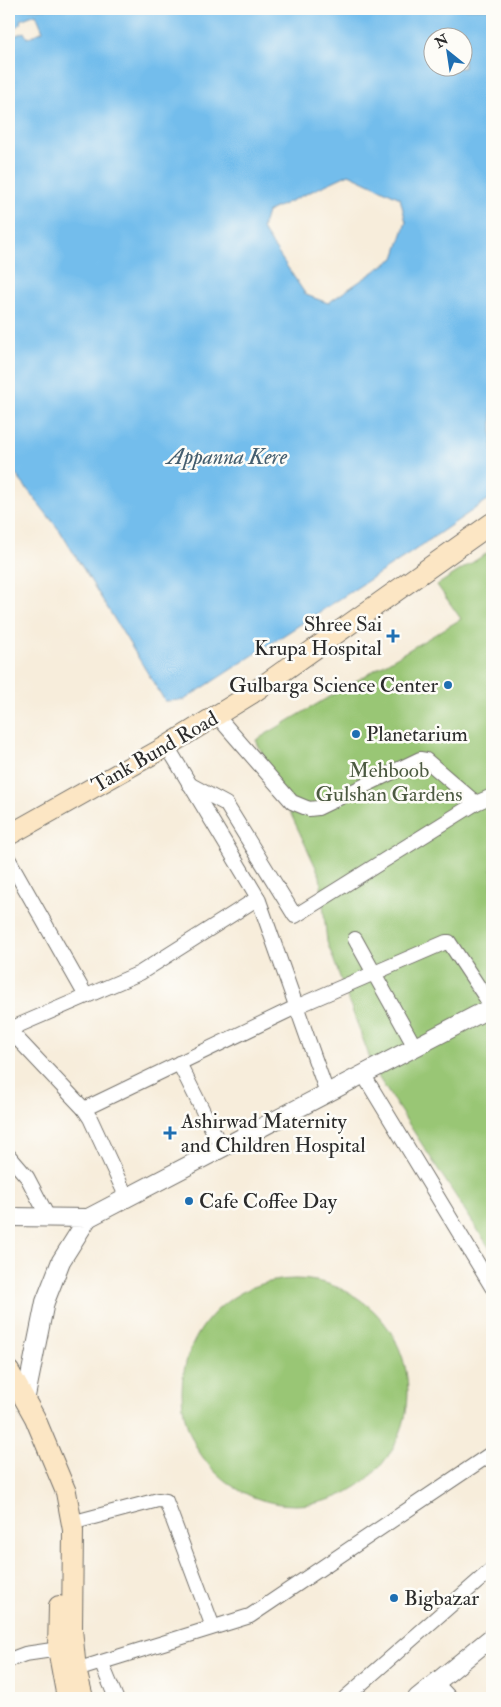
<svg xmlns="http://www.w3.org/2000/svg" width="501" height="1707" viewBox="0 0 501 1707" font-family="'IM FELL Double Pica',serif">
  <style>
    .green { fill: #99c674; stroke: #627850 }
    .water { fill: #73bdec; stroke: #4f748c; fill-rule: evenodd }
    .lines { fill: none; stroke-linecap: round; stroke-linejoin: round }
    .minor-casing { stroke: #726f69; stroke-width: 16 }
    .tertiary-casing { stroke: #726f69; stroke-width: 20 }
    .secondary-casing { stroke: #726f69; stroke-width: 22 }
    .minor { stroke: #fff; stroke-width: 14 }
    .tertiary { stroke: #fff; stroke-width: 18 }
    .secondary { stroke: #fce6c4; stroke-width: 20 }
    .poi-dot { fill: #1f6fb2; stroke: #fdfcf7; stroke-width: 2 }
    .labels { text-anchor: middle; dominant-baseline: central; stroke-width: 5; stroke-linejoin: round; paint-order: stroke }
    .poi-label { font-size: 21px; fill: #2b2b2b; stroke: #fdfcf7; text-anchor: start }
    .street-label { font-size: 21px; fill: #2b2b2b; stroke: #fdfcf7 }
    .park-label { font-size: 21px; fill: #4c5a41; stroke: #fdfcf7 }
    .water-label { font-size: 22px; font-style: italic; fill: #445e6f; stroke: #fdfcf7 }
  </style>
  <rect width="100%" height="100%" fill="#fdfcf7"/>
  <filter id="ink" filterUnits="userSpaceOnUse"><feTurbulence type="fractalNoise" baseFrequency=".02" numOctaves="2"/><feDisplacementMap in="SourceGraphic" scale="10" xChannelSelector="R" yChannelSelector="G"/><feConvolveMatrix kernelMatrix="1 2 1 2 8 2 1 2 1" color-interpolation-filters="sRGB"/></filter>
  <filter id="wash" filterUnits="userSpaceOnUse"><feTurbulence type="fractalNoise" baseFrequency=".0096" numOctaves="4" result="noise"/><feDisplacementMap in="SourceGraphic" scale="20" xChannelSelector="R" yChannelSelector="G"/><feGaussianBlur stdDeviation="1.12" result="paint"/><feColorMatrix in="noise" values="0 0 0 0 0 0 0 0 0 0 0 0 0 0 0 0 0 1.4 0 .05"/><feComposite in="paint" operator="in"/></filter>
  <g filter="url(#wash)">
    <rect width="100%" height="100%" fill="#f7eddb"/>
    <!-- green -->
    <g class="green">
      <path d="M 492,550 L 492,1252 L 375,1072 L 327,942 L 320,876 L 256,740 L 461,619 L 437,585 Z"/>
      <circle cx="295" cy="1392" r="113"/>
    </g>
    <!-- water -->
    <path class="water" d="M 9,9 L 492,9 L 492,497 L 412,552 L 184,700 L 165,701 L 60,531 L 9,466 ZM 36,14 L 43,31 L 27,38 L 24,32 L 14,36 L 11,29 L 21,24 L 20,20 ZM 434,38 L 464,38 L 464,68 L 434,68 ZM 349,174 L 400,198 L 406,222 L 394,258 L 328,303 L 306,295 L 262,229 L 267,212 Z"/>
  </g>
  <g filter="url(#ink)">
    <g class="lines">
      <!-- minor casing -->
      <g class="minor-casing">
        <g id="minor">
          <path d="M 217,716 L 292,802 L 309,809 L 318,808 L 420,759 L 426,760 L 476,803 L 492,796"/>
          <path d="M 167,746 L 258,898 L 327,1093"/>
          <path d="M 189,784 L 226,804 L 295,916 L 476,803"/>
          <path d="M 9,860 L 86,996"/>
          <path d="M 355,939 L 415,1047"/>
          <path d="M 9,1027 L 13,1034 L 84,1109 L 298,1006 L 446,942 L 449,942 L 492,1007"/>
          <path d="M 10,1029 L 140,973 L 258,898"/>
          <path d="M 179,1063 L 222,1149"/>
          <path d="M 363,1074 L 492,1287"/>
          <path d="M 84,1109 L 90,1118 L 127,1198"/>
          <path d="M 9,1156 L 27,1177 L 48,1217"/>
          <path d="M 71,1523 L 158,1500 L 166,1501 L 213,1627"/>
          <path d="M 9,1660 L 25,1654 L 66,1648"/>
          <path d="M 101,1662 L 116,1698"/>
          <path d="M 76,1670 L 250,1616 L 492,1453"/>
          <path d="M 435,1682 L 450,1698"/>
          <path d="M 345,1698 L 492,1569"/>
        </g>
      </g>
      <!-- tertiary casing -->
      <g class="tertiary-casing">
        <g id="tertiary">
          <path d="M 9,1217 L 88,1218 L 61,1261 L 45,1302 L 25,1401"/>
          <path d="M 88,1218 L 492,1007"/>
          <path d="M 417,1698 L 492,1637"/>
        </g>
      </g>
      <!-- secondary casing -->
      <g class="secondary-casing">
        <g id="secondary">
          <path d="M 9,835 L 167,746 L 251,694 L 492,523"/>
          <path d="M 9,1371 L 35,1418 L 66,1492 L 73,1530 L 72,1629 L 76,1670 L 83,1698"/>
          <path d="M 59,1606 L 58,1649 L 67,1698"/>
        </g>
      </g>
      <!-- minor -->
      <use href="#minor" class="minor"/>
      <!-- tertiary -->
      <use href="#tertiary" class="tertiary"/>
      <!-- secondary -->
      <use href="#secondary" class="secondary"/>
    </g>
  </g>
  <!-- markers -->
  <g class="poi-dot">
    <path d="M390.5 628.5h5v5h5v5h-5v5h-5v-5h-5v-5h5z"/>
    <circle cx="448" cy="685" r="5"/>
    <circle cx="356" cy="734" r="5"/>
    <path d="M167.5 1125.5h5v5h5v5h-5v5h-5v-5h-5v-5h5z"/>
    <circle cx="189" cy="1201" r="5"/>
    <circle cx="394" cy="1598" r="5"/>
  </g>
  <g class="labels">
    <!-- poi labels -->
    <g class="poi-label">
      <text x="382" y="624" text-anchor="end">Shree Sai<tspan x="382" dy="24">Krupa Hospital</tspan></text>
      <text x="438" y="685" text-anchor="end">Gulbarga Science Center</text>
      <text x="366" y="734">Planetarium</text>
      <text x="181" y="1121">Ashirwad Maternity<tspan x="181" dy="24">and Children Hospital</tspan></text>
      <text x="199" y="1201">Cafe Coffee Day</text>
      <text x="404" y="1598">Bigbazar</text>
    </g>
    <!-- street labels -->
    <g class="street-label">
      <text transform="translate(155 752) rotate(-30)">Tank Bund Road</text>
    </g>
    <!-- park labels -->
    <g class="park-label">
      <text x="389" y="770">Mehboob<tspan x="389" dy="24">Gulshan Gardens</tspan></text>
    </g>
    <!-- water labels -->
    <g class="water-label">
      <text x="227" y="457">Appanna Kere</text>
    </g>
  </g>
  <!-- margin -->
  <rect width="501" height="1707" fill="none" stroke="#fdfcf7" stroke-width="30"/>
  <!-- north arrow -->
  <g transform="translate(448 52) rotate(330)"><circle r="24" fill="#fdfcf7" stroke="#a9a8a5"/>
  <path d="M0-4L9 19L0 12L-9 19Z" fill="#1f6fb2"/>
  <text y="-8" font-size="14" font-weight="bold" text-anchor="middle" fill="#2b2b2b">N</text>
  </g>
</svg>
